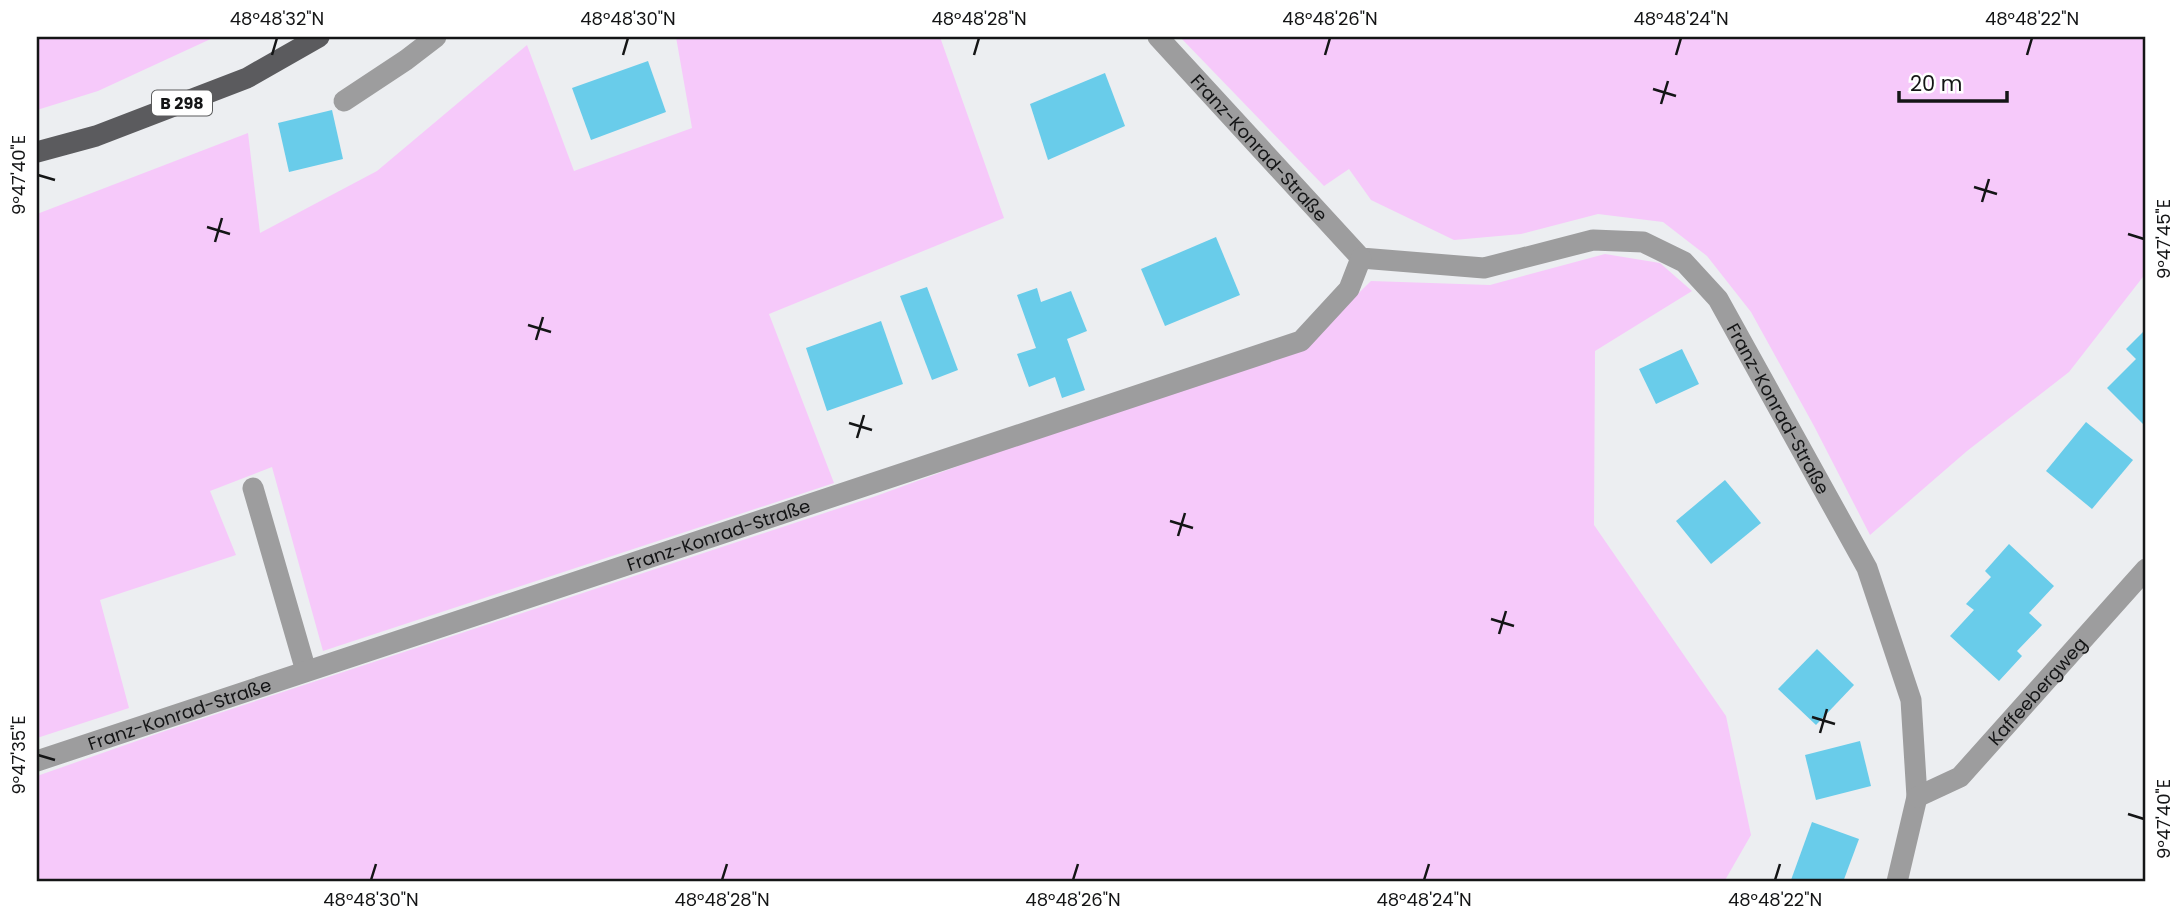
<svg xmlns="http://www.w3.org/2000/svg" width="2183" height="919" viewBox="0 0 2183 919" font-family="Poppins,sans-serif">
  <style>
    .green { fill: #f6c9fa }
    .building { fill: #69ccea }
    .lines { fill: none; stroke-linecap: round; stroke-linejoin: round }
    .minor { stroke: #9d9d9e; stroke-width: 21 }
    .major { stroke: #5b5b5e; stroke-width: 21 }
    .ticks { fill: none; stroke: #141516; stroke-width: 2.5 }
    .labels { text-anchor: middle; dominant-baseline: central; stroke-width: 5; stroke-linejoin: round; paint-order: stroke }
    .shield { fill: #fff; stroke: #5a5b5c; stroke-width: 2 }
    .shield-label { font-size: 16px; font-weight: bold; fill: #141516 }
    .street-label { font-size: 18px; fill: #141516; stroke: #fff }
    .neatline { fill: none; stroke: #141516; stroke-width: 2.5 }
    .ticks-label { font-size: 18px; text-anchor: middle; fill: #141516 }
  </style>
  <rect width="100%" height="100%" fill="#eceef1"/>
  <!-- green -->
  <g class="green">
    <path d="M 37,37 L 215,37 L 98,91 L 37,110 Z"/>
    <path d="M 676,37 L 940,37 L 1004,218 L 769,314 L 834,483 L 323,651 L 272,467 L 210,491 L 236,555 L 100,600 L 129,708 L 37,738 L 37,214 L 248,133 L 260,233 L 377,171 L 527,45 L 574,171 L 692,128 Z"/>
    <path d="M 1180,37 L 2146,37 L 2146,273 L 2069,372 L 1967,451 L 1870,535 L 1814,426 L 1751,312 L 1707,256 L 1663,222 L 1598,214 L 1521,234 L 1454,240 L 1371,200 L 1349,169 L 1324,186 Z"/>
    <path d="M 1605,254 L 1660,263 L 1692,291 L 1595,351 L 1594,525 L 1726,716 L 1751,835 L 1724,882 L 37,882 L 37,776 L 165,731 L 876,496 L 1052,432 L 1320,331 L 1371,281 L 1490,285 Z"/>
  </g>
  <!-- building -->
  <g class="building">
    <path d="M 648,61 L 666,112 L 591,140 L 572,88 Z"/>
    <path d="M 1105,73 L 1125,126 L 1048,160 L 1030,104 Z"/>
    <path d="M 332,110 L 343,159 L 289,172 L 278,123 Z"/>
    <path d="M 1216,237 L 1240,295 L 1165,326 L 1141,269 Z"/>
    <path d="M 927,287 L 958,370 L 932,380 L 900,296 Z"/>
    <path d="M 1037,288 L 1041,302 L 1071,291 L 1087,331 L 1067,339 L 1085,390 L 1062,398 L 1055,377 L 1029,387 L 1017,354 L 1036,348 L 1017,295 Z"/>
    <path d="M 881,321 L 903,384 L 827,411 L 806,348 Z"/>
    <path d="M 2146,329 L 2146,427 L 2107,388 L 2136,359 L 2126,349 Z"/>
    <path d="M 1682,349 L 1699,384 L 1656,404 L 1639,369 Z"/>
    <path d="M 2086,422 L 2133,460 L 2092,509 L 2046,471 Z"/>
    <path d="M 1725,480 L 1761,523 L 1711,564 L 1676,521 Z"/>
    <path d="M 2009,544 L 2054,586 L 2029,613 L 2042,625 L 2017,651 L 2022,656 L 1999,681 L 1950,636 L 1974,610 L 1966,604 L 1991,577 L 1985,571 Z"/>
    <path d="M 1817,649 L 1854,685 L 1816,725 L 1778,689 Z"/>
    <path d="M 1860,741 L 1871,786 L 1816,800 L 1805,755 Z"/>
    <path d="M 1812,822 L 1859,839 L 1843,882 L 1798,882 L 1791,880 Z"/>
  </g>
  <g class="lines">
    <!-- minor -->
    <g class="minor">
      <path id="s1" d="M 1158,37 L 1361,258 L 1484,268 L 1593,240 L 1643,242 L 1684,262 L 1718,299 L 1867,568 L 1911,700 L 1917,797 L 1897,882"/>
      <path d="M 344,101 L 406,60 L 436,37"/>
      <path d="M 253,488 L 306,671"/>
      <path id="s2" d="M 37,761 L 1301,341 L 1349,289 L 1361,258"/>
      <path id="s3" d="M 1917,797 L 1960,777 L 2146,569"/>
    </g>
    <!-- major -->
    <path class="major" d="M 37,152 L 96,136 L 247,78 L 319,37"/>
  </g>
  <!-- ticks -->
  <path class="ticks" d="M 272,55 L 277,38M 623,55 L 628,38M 974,55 L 979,38M 1325,55 L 1330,38M 1676,55 L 1681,38M 2027,55 L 2032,38M 1653,89 L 1676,96M 1661,104 L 1668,81M 38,175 L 55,180M 1974,187 L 1997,194M 1982,202 L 1989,179M 207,227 L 230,234M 2128,234 L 2144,239M 215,242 L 222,218M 528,325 L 551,332M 536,340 L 543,317M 849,423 L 872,430M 857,438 L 864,415M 1170,521 L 1193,528M 1178,536 L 1185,513M 1491,619 L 1514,626M 1499,634 L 1506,611M 1812,717 L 1835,724M 1820,733 L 1827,709M 38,755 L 55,760M 2128,814 L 2144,819M 371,880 L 376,864M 722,880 L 727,864M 1073,880 L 1078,864M 1424,880 L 1429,864M 1775,880 L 1780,864"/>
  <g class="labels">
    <!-- shield labels -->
    <rect class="shield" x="152" y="90.5" width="60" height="25" rx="5"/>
    <g class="shield-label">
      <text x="182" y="103">B 298</text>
    </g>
    <!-- street labels -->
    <g class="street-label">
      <text stroke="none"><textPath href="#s1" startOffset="150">Franz-Konrad-Straße</textPath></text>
      <text stroke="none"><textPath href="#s1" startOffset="807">Franz-Konrad-Straße</textPath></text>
      <text stroke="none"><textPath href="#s2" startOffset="718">Franz-Konrad-Straße</textPath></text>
      <text stroke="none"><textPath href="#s3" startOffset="163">Kaffeebergweg</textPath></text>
      <text stroke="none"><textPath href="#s2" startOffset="150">Franz-Konrad-Straße</textPath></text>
    </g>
  </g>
  <!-- border -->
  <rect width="2183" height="919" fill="none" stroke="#ffffff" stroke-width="77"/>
  <!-- scale -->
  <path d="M1899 91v10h108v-10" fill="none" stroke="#141516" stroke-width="3.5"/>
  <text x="1910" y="91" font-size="21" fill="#141516" stroke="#ffffff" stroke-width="5" paint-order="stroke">20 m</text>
  <rect x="38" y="38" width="2106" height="842" class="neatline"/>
  <g class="ticks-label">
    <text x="277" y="25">48°48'32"N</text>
    <text x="628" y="25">48°48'30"N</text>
    <text x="979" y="25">48°48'28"N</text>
    <text x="1330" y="25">48°48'26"N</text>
    <text x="1681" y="25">48°48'24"N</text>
    <text x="2032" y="25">48°48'22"N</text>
    <text transform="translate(19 175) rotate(-90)" y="6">9°47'40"E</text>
    <text transform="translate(2164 239) rotate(-90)" y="6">9°47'45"E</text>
    <text transform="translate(19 755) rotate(-90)" y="6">9°47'35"E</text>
    <text transform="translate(2164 819) rotate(-90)" y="6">9°47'40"E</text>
    <text x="371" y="906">48°48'30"N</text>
    <text x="722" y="906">48°48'28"N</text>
    <text x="1073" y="906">48°48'26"N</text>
    <text x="1424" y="906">48°48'24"N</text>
    <text x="1775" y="906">48°48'22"N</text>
  </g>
</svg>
